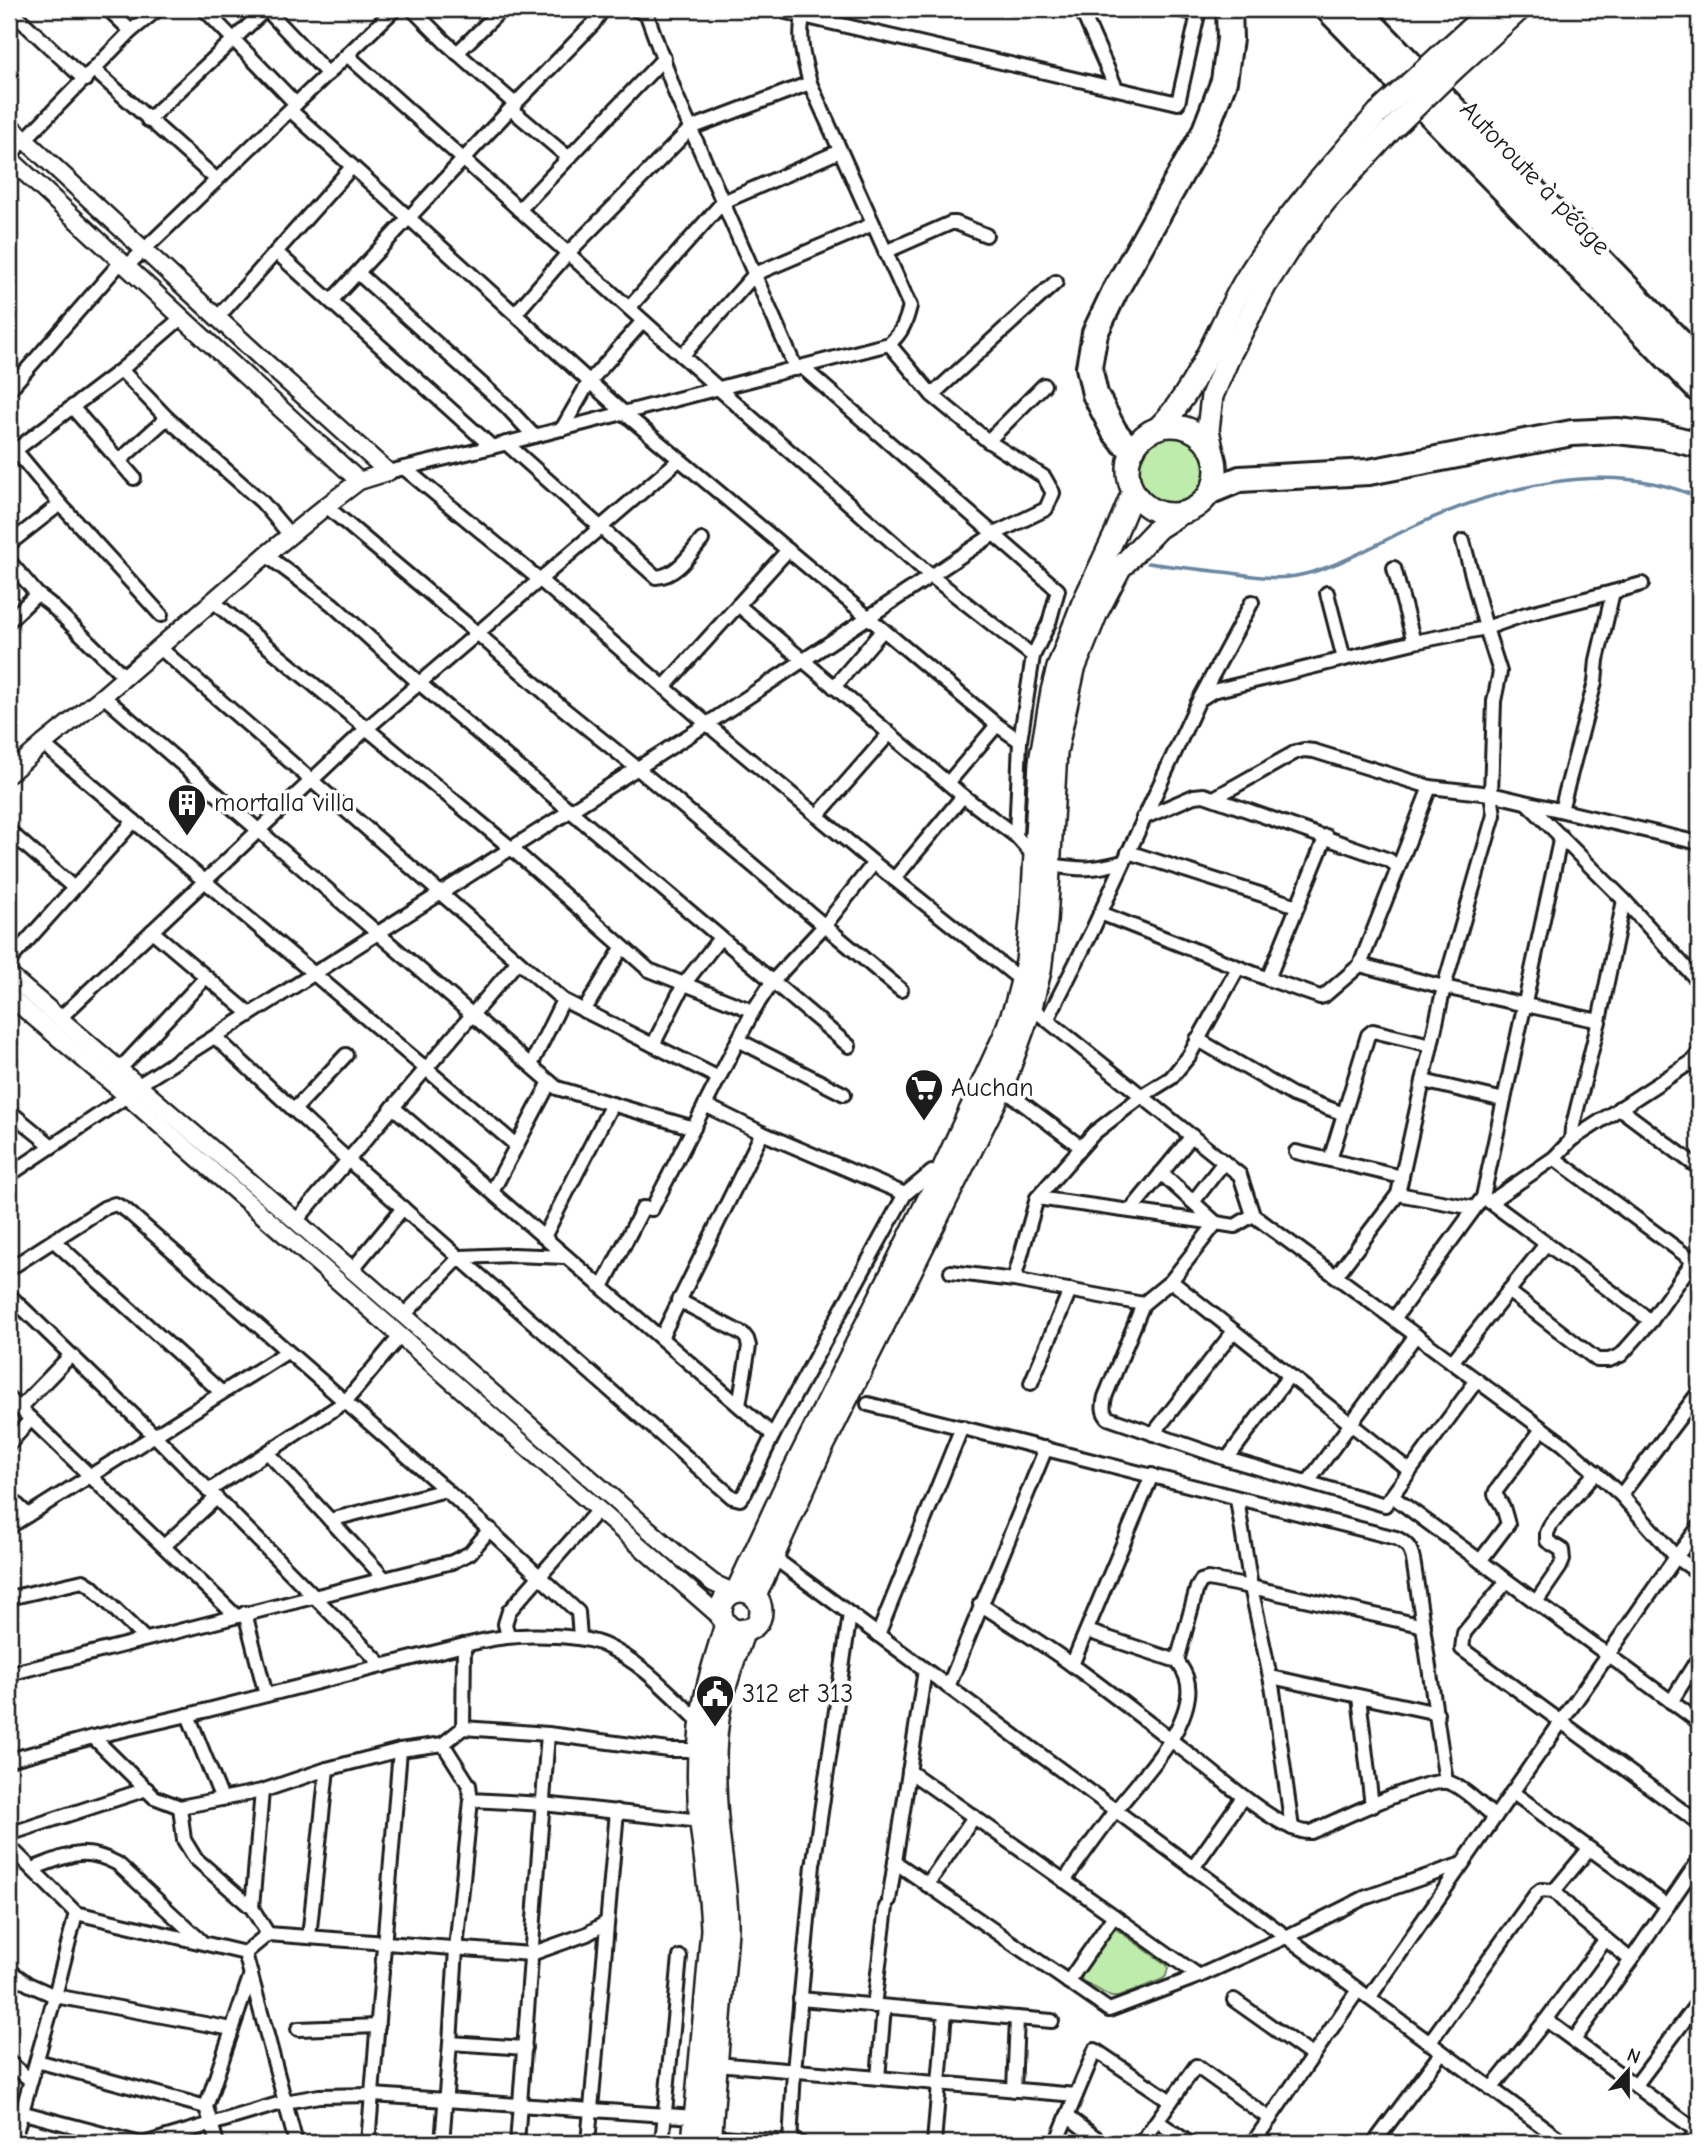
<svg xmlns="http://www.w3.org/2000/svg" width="1708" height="2152" viewBox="0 0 1708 2152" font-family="'Comic Neue',sans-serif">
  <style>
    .green { fill: #beecaa; stroke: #6d8463; stroke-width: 2 }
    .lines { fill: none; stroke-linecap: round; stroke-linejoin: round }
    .stream { stroke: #6987a1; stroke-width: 3.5 }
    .minor-casing { stroke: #1c1c1c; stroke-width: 18 }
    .tertiary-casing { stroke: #1c1c1c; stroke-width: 21 }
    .primary-casing { stroke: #1c1c1c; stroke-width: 26 }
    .motorway-casing { stroke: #1c1c1c; stroke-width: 30 }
    .minor { stroke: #fff; stroke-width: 12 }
    .tertiary { stroke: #fff; stroke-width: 16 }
    .primary { stroke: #fff; stroke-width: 21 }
    .motorway { stroke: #fff; stroke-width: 24 }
    .primary-bridge-casing { stroke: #1c1c1c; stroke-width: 26; stroke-linecap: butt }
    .primary-bridge { stroke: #fff; stroke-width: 21 }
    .labels { text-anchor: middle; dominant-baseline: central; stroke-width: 7; stroke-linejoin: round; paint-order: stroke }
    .street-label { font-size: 26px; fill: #1c1c1c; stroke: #fff }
    .poi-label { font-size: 26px; fill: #1c1c1c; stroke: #fff; text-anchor: start }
  </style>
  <rect width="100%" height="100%" fill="#fff"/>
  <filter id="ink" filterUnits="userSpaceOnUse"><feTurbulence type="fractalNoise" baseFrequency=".0143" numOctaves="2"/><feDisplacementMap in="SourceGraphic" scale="14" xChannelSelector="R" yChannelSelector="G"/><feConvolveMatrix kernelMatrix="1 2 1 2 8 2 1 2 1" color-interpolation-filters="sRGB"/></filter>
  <g filter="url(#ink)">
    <!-- green -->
    <g class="green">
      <circle cx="1172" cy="471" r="37"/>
      <path d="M 1116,1929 L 1167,1965 L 1168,1968 L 1166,1976 L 1163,1979 L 1118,1997 L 1111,1997 L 1083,1981 L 1081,1978 L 1083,1972 L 1112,1930 Z"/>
    </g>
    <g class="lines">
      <!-- stream -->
      <path class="stream" d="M 1148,563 C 1176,567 1204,570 1232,573 C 1252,576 1276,580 1296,576 C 1335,569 1372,546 1408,529 C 1494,488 1608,456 1699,498"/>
      <!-- minor casing -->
      <g class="minor-casing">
        <g id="minor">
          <path d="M 9,9 L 85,80"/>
          <path d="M 108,9 L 131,31"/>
          <path d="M 204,9 L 296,104"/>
          <path d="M 266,9 L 328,74"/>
          <path d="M 412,9 L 445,42 L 515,104"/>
          <path d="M 635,9 L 647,15 L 676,95 L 796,369"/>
          <path d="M 773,9 L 1178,103 L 1198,14 L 1197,9"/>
          <path d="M 1081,9 L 1116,88"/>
          <path d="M 1176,9 L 1198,14"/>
          <path d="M 457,53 L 502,9"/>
          <path d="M 347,55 L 718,388 L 931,576 L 1033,656"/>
          <path d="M 94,70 L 217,180"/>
          <path d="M 511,109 L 569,158"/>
          <path d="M 290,110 L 624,413 L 997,725 L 1020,741"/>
          <path d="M 148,120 L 266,9"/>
          <path d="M 9,156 L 131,31 L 158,9"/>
          <path d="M 519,210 L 664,58"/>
          <path d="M 276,252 L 492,447"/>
          <path d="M 885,252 L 951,223 L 956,223 L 986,235"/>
          <path d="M 126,267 L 395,9"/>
          <path d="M 358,273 L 506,406 L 534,436"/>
          <path d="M 331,301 L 515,104 L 593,24 L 603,9"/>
          <path d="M 629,308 L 723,202 L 840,151"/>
          <path d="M 515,314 L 568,253 L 691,128 L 810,83"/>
          <path d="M 217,318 L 352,167"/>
          <path d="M 682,356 L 755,274 L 873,224"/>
          <path d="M 802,367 L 1058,590 L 1049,623 L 1033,656 L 1020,741 L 1016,836"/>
          <path d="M 121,370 L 167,418"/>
          <path d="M 9,390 L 121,262"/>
          <path d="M 932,395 L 1056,282"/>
          <path d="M 72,407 L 134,478"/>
          <path d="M 562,429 L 589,382 L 643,321"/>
          <path d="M 988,441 L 1044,385"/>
          <path d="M 506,443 L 656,577 C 677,576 689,555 702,540"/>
          <path d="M 15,450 L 60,504 L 161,615"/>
          <path d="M 9,455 L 121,370 L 181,318"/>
          <path d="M 119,461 L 167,418 L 262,502 L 290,535"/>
          <path d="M 404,468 L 540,580 L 707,724 L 874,863 L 1022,981"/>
          <path d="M 388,472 L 492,447 L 889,344 C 902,333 906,322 910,306 L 810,83 C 803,58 797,35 805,9"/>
          <path d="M 326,506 L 477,633 L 560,706 L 637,768 L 901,990"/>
          <path d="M 9,544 L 60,504"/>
          <path d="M 266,555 L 332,604 L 419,683 L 849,1046"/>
          <path d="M 9,561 L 37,594"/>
          <path d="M 1394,568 L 1414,642"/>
          <path d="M 1613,592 L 1642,584"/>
          <path d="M 1327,593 L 1344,659"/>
          <path d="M 214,602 L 511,848 L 649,970 L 753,1011"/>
          <path d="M 738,605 L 963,796 L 1016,836 L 1034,856"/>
          <path d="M 9,621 L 37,594 L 50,604 L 125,677"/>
          <path d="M 160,648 L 563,1000 L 719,1078"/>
          <path d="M 664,687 L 788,550"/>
          <path d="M 834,687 L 883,630"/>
          <path d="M 103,696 L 557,1088 L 694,1128"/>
          <path d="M 1202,698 L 1213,691 L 1414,642 L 1486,628 L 1463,541"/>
          <path d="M 43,744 L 517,1146"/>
          <path d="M 948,783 L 997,725"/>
          <path d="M 1214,798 L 1296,752 L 1304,750 L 1314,751 L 1430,787"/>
          <path d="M 1527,803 L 1624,900 L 1699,982"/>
          <path d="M 817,816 L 889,734"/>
          <path d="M 1143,818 L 1194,796 L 1204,795 L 1389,860 L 1398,867"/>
          <path d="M 9,831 L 74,888"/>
          <path d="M 1128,852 L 1297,906"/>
          <path d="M 1050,865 C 1082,870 1093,870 1123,862"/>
          <path d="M 894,879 L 963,796"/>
          <path d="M 1100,913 L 1268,979 L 1320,997 L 1324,996 L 1360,965 L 1444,987 L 1599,1021"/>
          <path d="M 152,931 L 250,1014"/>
          <path d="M 9,961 L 134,821"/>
          <path d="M 1360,965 L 1430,787 L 1491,794 L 1699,843"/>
          <path d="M 1268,979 L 1326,836"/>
          <path d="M 1031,1007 L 1240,1175 L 1253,1215 L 1563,1444 L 1621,1495 L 1676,1557 L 1699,1573"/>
          <path d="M 584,1011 L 622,948"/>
          <path d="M 59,1019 L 366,729 L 679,460"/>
          <path d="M 1047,1020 L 1093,929 L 1197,704 L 1252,602"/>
          <path d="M 215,1037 L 348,1160 L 732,1497 L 740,1499 L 745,1493 L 773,1435 L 905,1194 L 762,1133 L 705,1105"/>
          <path d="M 1197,1039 L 1293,1095 L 1344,1114"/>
          <path d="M 738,1040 L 844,1094"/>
          <path d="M 653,1045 L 684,984 L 720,938"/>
          <path d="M 531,1065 L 563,1000"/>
          <path d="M 119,1070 L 206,977"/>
          <path d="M 1423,1081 L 1504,1100"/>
          <path d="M 137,1086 L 707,724 L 994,534 L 1046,509 L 1053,493 L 1044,477 L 988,441 L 932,395 L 889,344"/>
          <path d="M 1002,1088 L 1081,1147"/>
          <path d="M 393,1107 L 773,1435"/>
          <path d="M 1619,1108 L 1699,1168"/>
          <path d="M 294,1110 L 346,1055"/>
          <path d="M 9,1111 L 52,1146"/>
          <path d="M 1571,1140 L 1693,1061 L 1699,1053"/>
          <path d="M 1296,1152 L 1402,1177"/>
          <path d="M 1554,1158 L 1699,1265"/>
          <path d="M 1330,1160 L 1368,1035 L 1373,1031 L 1431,1045"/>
          <path d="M 1161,1173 L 1216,1223"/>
          <path d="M 9,1175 L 127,1096"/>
          <path d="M 492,1192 L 550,1082"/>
          <path d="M 905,1194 L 932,1172 L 941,1174"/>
          <path d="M 1398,1194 L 1474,1208"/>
          <path d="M 1037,1198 L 1094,1133 L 1142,1096 L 1171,1078 L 1189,1056 L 1238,968"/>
          <path d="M 1486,1199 L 1651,1321"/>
          <path d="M 1193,1202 L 1224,1162"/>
          <path d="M 1490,1202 L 1554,1158 L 1571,1140 L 1572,1129 L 1599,1021 L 1624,900"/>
          <path d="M 1131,1210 L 1192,1136"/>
          <path d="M 1253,1215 L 1235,1226 L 1216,1223 L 1171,1281 L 1143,1304 L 1105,1397 C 1103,1406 1102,1411 1108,1418 L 1227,1459 L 1385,1505 L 1477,1380"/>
          <path d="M 296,1221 L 518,961"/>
          <path d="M 544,1237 L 612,1104"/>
          <path d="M 54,1241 L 221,1392"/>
          <path d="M 9,1269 L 104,1208 L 115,1204 L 126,1210 L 446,1490 L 578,1612 L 580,1637"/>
          <path d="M 351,1271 L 403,1208"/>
          <path d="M 951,1272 L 1014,1280 L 1143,1304"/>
          <path d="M 1336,1276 L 1398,1194 L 1444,987 L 1494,815 L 1491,794 L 1494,701 L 1500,672 L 1486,628 L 1526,614 L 1613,592 L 1597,660 L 1595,682 L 1561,810"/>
          <path d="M 1014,1280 L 1037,1198 L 1216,1223"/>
          <path d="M 1171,1281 L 1410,1471"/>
          <path d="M 602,1287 L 643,1208 L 652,1209 L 753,1011 L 772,982 L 825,925 L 874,863"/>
          <path d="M 1508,1291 L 1597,1360 L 1609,1360 L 1621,1355 L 1651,1321 L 1699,1253"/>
          <path d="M 9,1295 L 154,1435 L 383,1666"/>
          <path d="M 678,1300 L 743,1334 L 747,1339 L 749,1346 L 739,1405"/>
          <path d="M 404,1315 L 460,1257 L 513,1255 L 566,1257"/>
          <path d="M 1394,1319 L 1483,1197 L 1561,836"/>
          <path d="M 661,1338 L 762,1133"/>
          <path d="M 1452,1362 L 1546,1244"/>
          <path d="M 1031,1383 L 1070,1290"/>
          <path d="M 9,1398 L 235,1615"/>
          <path d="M 868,1404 C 1044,1448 1219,1494 1396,1538 C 1413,1546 1412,1554 1415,1572 L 1446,1782"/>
          <path d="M 20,1408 L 71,1355"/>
          <path d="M 1153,1434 L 1234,1331"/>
          <path d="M 9,1444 L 31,1419"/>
          <path d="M 268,1453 L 384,1578"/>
          <path d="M 1227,1459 L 1289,1376"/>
          <path d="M 1308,1482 L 1416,1335"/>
          <path d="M 208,1491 L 345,1402 L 401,1335"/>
          <path d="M 1621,1495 L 1699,1392"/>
          <path d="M 1392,1496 L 1699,1722"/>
          <path d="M 9,1497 L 28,1515"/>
          <path d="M 1237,1499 L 1251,1587 L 1273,1691 L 1292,1828"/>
          <path d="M 330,1520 L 446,1490"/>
          <path d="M 9,1527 L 287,1352"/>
          <path d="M 164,1546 L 215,1499"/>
          <path d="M 773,1557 L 1565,2143"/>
          <path d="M 1480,1561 L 1508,1524 L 1503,1507 L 1495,1494 L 1496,1491 L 1542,1429"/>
          <path d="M 1507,1581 L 1464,1633 L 1462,1649 L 1699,1823"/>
          <path d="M 9,1598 L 83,1581 L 91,1586 L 145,1639"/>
          <path d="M 1536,1602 L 1560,1567 L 1563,1560 L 1562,1550 L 1547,1541 L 1547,1533 L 1551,1524 L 1596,1472"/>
          <path d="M 980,1604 C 1012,1625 1044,1644 1075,1667 C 1115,1696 1154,1727 1194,1758 C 1218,1775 1283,1835 1311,1832 C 1336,1821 1424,1778 1447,1782 C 1460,1784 1484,1808 1495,1817"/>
          <path d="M 245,1613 L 266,1695"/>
          <path d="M 878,1635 L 962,1427"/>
          <path d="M 508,1636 L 505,1624 L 509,1611 L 598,1510"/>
          <path d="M 1177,1661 L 1197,1588 L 1201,1581 L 1208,1579 L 1251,1587 L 1424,1626"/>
          <path d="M 1072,1665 L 1152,1475"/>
          <path d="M 9,1674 L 452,1562 L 470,1553 L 490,1529"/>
          <path d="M 1271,1677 L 1437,1713"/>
          <path d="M 948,1687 L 1046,1448"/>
          <path d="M 1359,1697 L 1372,1806"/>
          <path d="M 1671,1702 L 1699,1657"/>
          <path d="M 188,1715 L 222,1799"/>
          <path d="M 463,1728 L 464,1645"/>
          <path d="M 93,1737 L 154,1797 L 180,1807 L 262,1791 L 327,1769 L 400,1750 L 443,1744 L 463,1728 L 548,1734 L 669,1750 L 700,1750"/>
          <path d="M 443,1744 L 469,1785 L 471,1800 L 543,1804 L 701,1821"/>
          <path d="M 9,1760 L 93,1737 L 188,1715 L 464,1645 C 478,1642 493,1638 507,1637 C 532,1634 582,1635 604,1645 C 642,1662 671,1695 701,1723"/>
          <path d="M 909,1771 L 1199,1976"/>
          <path d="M 1512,1792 L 1668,1906"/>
          <path d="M 180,1807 L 184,1840 L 195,1858 L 252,1908 L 268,1934"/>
          <path d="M 9,1834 L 147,1789"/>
          <path d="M 9,1846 L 76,1913 L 245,1953"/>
          <path d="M 814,1860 L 850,1614"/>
          <path d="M 895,1862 L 1109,2010 L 1199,1976 L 1286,1937 L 1364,1898 L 1462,1864"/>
          <path d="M 1193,1868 L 1243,1797"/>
          <path d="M 32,1869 C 67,1856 82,1845 118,1864 L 200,1940"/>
          <path d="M 1064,1881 C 1081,1857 1098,1833 1116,1810 C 1141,1778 1183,1737 1188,1696 C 1190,1682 1185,1672 1177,1661 L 1087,1631"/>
          <path d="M 927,1885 L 974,1817"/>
          <path d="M 1554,1891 L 1589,1849"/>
          <path d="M 889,1900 L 925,1670"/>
          <path d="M 252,1908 L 262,1791"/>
          <path d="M 309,1937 L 327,1769"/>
          <path d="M 245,1953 L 268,1934 L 531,1954 L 587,1934 L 607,1922"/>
          <path d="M 245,1953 L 296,2143"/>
          <path d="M 9,1970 L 28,1984 L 55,1996 L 232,2029"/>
          <path d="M 1068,1982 L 1114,1916"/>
          <path d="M 1369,1998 L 1676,1557 L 1699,1527"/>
          <path d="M 800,1999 L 1052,2021"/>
          <path d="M 1234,2000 L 1313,2056"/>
          <path d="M 874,2006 L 886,1907"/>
          <path d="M 1546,2020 L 1697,2131"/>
          <path d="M 298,2029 L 378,2026"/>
          <path d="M 1574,2040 L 1631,1960 L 1699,1860"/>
          <path d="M 450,2043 L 525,2048"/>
          <path d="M 1429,2043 L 1536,1894 L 1541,1890 L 1554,1891 L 1581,1919 L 1631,1960"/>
          <path d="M 37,2061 L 206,2107"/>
          <path d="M 9,2062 L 31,2081"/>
          <path d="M 717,2064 L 1076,2095"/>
          <path d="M 878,2078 L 884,2007"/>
          <path d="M 1636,2085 L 1699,2001"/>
          <path d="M 1491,2089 L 1546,2020 L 1605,1940"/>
          <path d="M 1014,2090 L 1017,2018"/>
          <path d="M 9,2109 L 137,2143"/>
          <path d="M 1067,2116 L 1103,2143"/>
          <path d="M 1157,2121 L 1189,2143"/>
          <path d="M 711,2136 L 800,2143"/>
          <path d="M 13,2143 L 55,1996 L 76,1913"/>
          <path d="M 147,2143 L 285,2102 L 319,2096 L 373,2095 L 695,2117"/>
          <path d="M 217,2143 L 206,2107 L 251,1974"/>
          <path d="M 368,2143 L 400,1750"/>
          <path d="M 442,2143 L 450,2043 L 456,1949 L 471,1800"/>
          <path d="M 517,2143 L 548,1734"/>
          <path d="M 588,2143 L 617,1811"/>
          <path d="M 662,2143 L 680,1957"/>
          <path d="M 790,2143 L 794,2071 L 813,1865"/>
          <path d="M 934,2143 L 945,2012"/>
          <path d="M 1056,2143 L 1095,2050 L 1171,2101"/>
          <path d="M 1141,2143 L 1196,2066 L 1270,2119"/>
          <path d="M 1253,2143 L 1358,1990"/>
          <path d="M 1374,2143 L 1442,2052"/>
          <path d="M 1688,2143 L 1699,2128"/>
        </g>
      </g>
      <!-- tertiary casing -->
      <g class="tertiary-casing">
        <g id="tertiary">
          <path d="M 9,125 L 261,358 L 388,472"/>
          <path d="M 9,158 L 359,481"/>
          <path d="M 9,774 L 43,744 L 103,696 L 266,555 L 326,506 L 359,481 L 388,472"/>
          <path d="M 9,975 L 296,1221 L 679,1556 L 713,1583 L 733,1592"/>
          <path d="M 9,996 L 127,1096 L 723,1619"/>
        </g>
      </g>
      <!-- primary casing -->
      <g class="primary-casing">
        <g id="primary">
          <path d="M 1441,55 L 1492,9"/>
          <path d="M 1454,69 L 1520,9"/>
          <circle cx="1172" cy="470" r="44"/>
          <path d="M 1158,428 C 1200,387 1217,326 1248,276 C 1285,217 1332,165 1378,113"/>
          <path d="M 1213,453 L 1208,430 L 1212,396 L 1230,354 L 1265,286 L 1292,244 L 1326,200 L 1391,130"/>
          <path d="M 737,1591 L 783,1492 L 941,1174 L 1004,1037 L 1016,1004 L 1027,962 L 1032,910 L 1040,762 L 1052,691 L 1058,668 L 1082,605 L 1115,535 L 1133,492"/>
          <circle cx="741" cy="1611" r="20"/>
          <path d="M 755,1596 L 820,1452 L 1002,1088 L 1031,1007 L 1040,971 L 1046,922 L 1056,752 L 1074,669 L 1097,612 L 1120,568 L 1158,528 L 1180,514"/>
          <path d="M 693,2143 L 712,1930 C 711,1894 705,1859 701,1823 C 697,1787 698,1748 703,1711 C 707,1682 718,1652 726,1624"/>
          <path d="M 710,2143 L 727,1931 C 728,1896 721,1864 718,1830 C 714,1788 712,1743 721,1702 C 727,1677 736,1654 744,1630"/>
        </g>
      </g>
      <!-- motorway casing -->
      <g class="motorway-casing">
        <g id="motorway">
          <path d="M 1328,9 L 1699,390"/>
          <path d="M 1357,9 L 1699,362"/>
          <path d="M 1133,448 L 1123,442 L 1114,431 L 1095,394 L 1089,367 L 1095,333 L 1114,293 L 1204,133 L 1224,81 L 1230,39 L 1229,9"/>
          <path d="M 1213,490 L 1240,479 L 1369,472 L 1572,433 L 1617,431 L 1663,436 L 1699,445"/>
        </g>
      </g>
      <!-- minor -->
      <use href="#minor" class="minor"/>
      <!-- tertiary -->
      <use href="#tertiary" class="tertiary"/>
      <!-- primary -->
      <use href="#primary" class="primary"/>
      <!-- motorway -->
      <use href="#motorway" class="motorway"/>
      <!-- primary-bridge casing -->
      <g class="primary-bridge-casing">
        <g id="primary-bridge">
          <path d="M 1378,113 L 1441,55"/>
          <path d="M 1391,130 L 1454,69"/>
        </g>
      </g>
      <!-- primary-bridge -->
      <use href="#primary-bridge" class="primary-bridge"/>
    </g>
  </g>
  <!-- icons -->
  <defs>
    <g id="building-pin" transform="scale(2.0125)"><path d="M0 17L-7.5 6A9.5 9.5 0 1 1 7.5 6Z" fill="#1c1c1c" stroke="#fff"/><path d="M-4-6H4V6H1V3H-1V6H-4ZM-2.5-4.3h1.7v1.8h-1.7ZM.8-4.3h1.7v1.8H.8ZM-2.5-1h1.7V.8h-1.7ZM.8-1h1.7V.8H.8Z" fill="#fff"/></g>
    <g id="supermarket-pin" transform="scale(2.0125)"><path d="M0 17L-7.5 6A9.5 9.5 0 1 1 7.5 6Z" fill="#1c1c1c" stroke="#fff"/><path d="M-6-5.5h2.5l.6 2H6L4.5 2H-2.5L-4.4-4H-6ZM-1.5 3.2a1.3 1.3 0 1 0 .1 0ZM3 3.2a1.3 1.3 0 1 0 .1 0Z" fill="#fff"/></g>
    <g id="civic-pin" transform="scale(2.0125)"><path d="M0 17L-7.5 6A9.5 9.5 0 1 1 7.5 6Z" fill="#1c1c1c" stroke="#fff"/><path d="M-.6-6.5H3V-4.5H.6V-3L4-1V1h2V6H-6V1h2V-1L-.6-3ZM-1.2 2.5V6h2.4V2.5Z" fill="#fff"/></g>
  </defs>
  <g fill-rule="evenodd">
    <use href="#building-pin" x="187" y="803"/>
    <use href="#supermarket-pin" x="924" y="1088"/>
    <use href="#civic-pin" x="715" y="1694"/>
  </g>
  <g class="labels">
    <!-- street labels -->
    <g class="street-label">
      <text transform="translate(1535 178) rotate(46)">Autoroute à péage</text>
    </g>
    <!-- poi labels -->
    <g class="poi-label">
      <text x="214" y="803">mortalla villa</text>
      <text x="951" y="1088">Auchan</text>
      <text x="742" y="1694">312 et 313</text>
    </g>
  </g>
  <!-- margin -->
  <rect width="1708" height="2152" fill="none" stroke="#fff" stroke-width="35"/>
  <rect x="18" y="18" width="1673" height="2117" fill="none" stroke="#1c1c1c" stroke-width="2.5" filter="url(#ink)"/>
  <!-- north arrow -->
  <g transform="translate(1628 2071) rotate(21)" stroke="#ffffff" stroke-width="5" paint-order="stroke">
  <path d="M0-5L12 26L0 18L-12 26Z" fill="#1c1c1c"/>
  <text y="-10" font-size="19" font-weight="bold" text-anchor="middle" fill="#1c1c1c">N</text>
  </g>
</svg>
